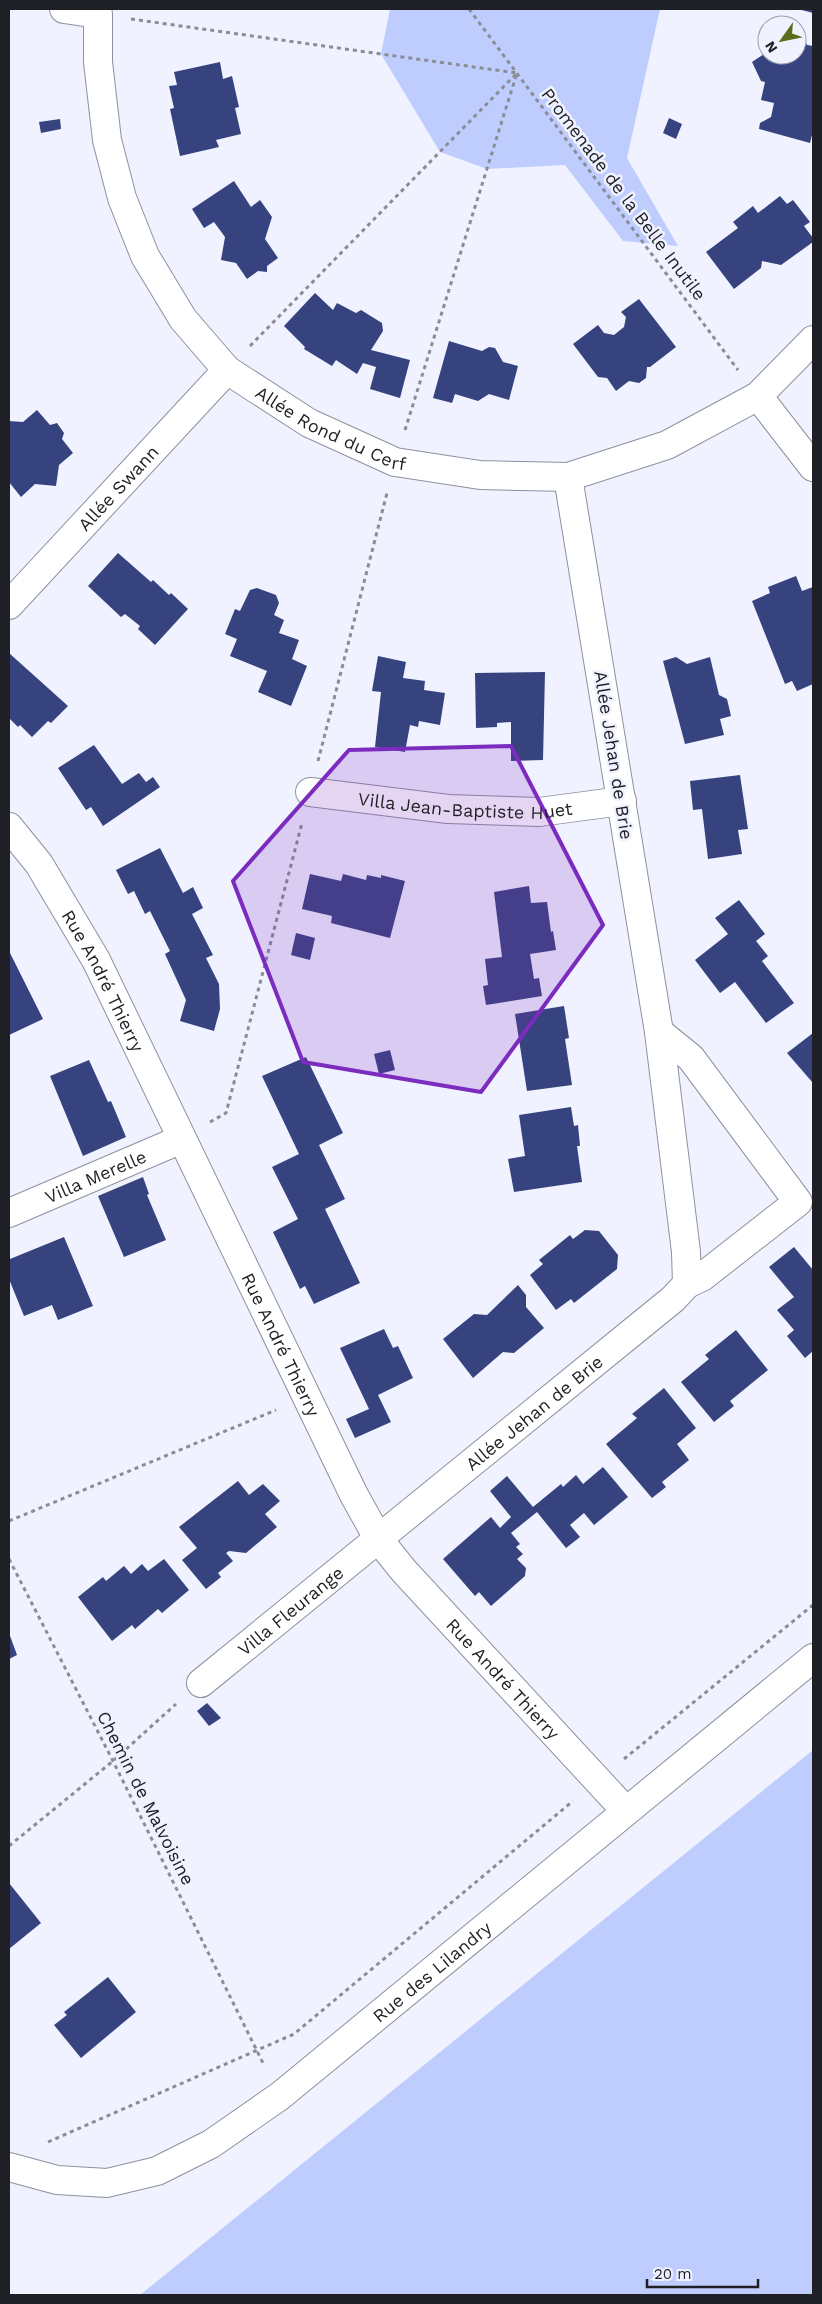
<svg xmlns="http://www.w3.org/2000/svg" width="822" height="2304" viewBox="0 0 822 2304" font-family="'Work Sans',sans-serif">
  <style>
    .green { fill: #becdfe }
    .building { fill: #36437f }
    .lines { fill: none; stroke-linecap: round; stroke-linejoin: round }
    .street-casing { stroke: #8d919e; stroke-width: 30 }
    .secondary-casing { stroke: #8d919e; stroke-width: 30 }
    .path { stroke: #8b8d96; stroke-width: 3; stroke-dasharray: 4 4; stroke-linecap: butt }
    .street { stroke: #fff; stroke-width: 28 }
    .secondary { stroke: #fff; stroke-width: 28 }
    .marked { fill: #7b2cbf; fill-opacity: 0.2; stroke: #7b2cbf; stroke-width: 4; stroke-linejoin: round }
    .labels { text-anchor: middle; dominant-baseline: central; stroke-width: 5; stroke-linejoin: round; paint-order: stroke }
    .street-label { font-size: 18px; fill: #1f2025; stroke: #f0f3ff }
  </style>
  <rect width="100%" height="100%" fill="#f0f3ff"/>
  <!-- green -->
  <g class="green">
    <path d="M 390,9 L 660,9 L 627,158 L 678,246 L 623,241 L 565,165 L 487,169 L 440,152 L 381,54 Z"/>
    <path d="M 813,1750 L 813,2295 L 140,2295 Z"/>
  </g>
  <!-- building -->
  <g class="building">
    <path d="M 798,9 L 813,9 L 813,13 Z"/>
    <path d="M 799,31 L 807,45 L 813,46 L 813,131 L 810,143 L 759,129 L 760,123 L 771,117 L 774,103 L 761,100 L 765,82 L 761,81 L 752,62 L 767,52 L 767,55 L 797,55 L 797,33 Z"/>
    <path d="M 220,62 L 223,79 L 232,76 L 239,107 L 235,108 L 241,134 L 216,140 L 219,147 L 180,156 L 170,109 L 174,108 L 169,86 L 177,85 L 174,72 Z"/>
    <path d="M 669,118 L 682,124 L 676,139 L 663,133 Z"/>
    <path d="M 60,119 L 61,129 L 41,133 L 39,122 Z"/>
    <path d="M 234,181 L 251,207 L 260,200 L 272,217 L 265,239 L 278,258 L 267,266 L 267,272 L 258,271 L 247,279 L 236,263 L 221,260 L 225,237 L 214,222 L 204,228 L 192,209 Z"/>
    <path d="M 780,196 L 787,204 L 793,200 L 810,222 L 804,226 L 813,238 L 813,242 L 781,265 L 762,261 L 761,268 L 734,289 L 706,252 L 738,228 L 733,222 L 753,206 L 758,213 Z"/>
    <path d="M 315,293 L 333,310 L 337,303 L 356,313 L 361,310 L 382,323 L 383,331 L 371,350 L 410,360 L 400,398 L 370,389 L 376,367 L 363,363 L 357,374 L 336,360 L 332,366 L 304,349 L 305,347 L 284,326 Z"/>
    <path d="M 639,299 L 676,347 L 650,367 L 647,367 L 646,378 L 639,383 L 629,381 L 616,391 L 607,378 L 598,377 L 573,344 L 598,325 L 604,333 L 614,335 L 624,327 L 626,317 L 621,312 Z"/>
    <path d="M 449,341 L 482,351 L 489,347 L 495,348 L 503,362 L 518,366 L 509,400 L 489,394 L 478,401 L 455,394 L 452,403 L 433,398 Z"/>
    <path d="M 37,410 L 50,425 L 57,423 L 64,433 L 62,439 L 73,453 L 59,465 L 56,486 L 35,484 L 21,497 L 9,482 L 9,421 L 23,422 Z"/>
    <path d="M 118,553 L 151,582 L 153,580 L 169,595 L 171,593 L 188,609 L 155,645 L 138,629 L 140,626 L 125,614 L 121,617 L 88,586 Z"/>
    <path d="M 796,576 L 802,591 L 813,587 L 813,684 L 797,691 L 792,681 L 785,684 L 752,601 L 770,593 L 768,587 Z"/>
    <path d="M 257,588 L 276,595 L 279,603 L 274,615 L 284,620 L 279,633 L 299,640 L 292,659 L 307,666 L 291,706 L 258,692 L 267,671 L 230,656 L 237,639 L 225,634 L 235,609 L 240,611 L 250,590 Z"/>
    <path d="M 9,653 L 68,706 L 51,723 L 48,721 L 32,737 L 20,725 L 18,727 L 9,718 Z"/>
    <path d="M 378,656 L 406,662 L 403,678 L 425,681 L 424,690 L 445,693 L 440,725 L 419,721 L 418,727 L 410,725 L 405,752 L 375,747 L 381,692 L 372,691 Z"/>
    <path d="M 676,657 L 687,664 L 710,657 L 719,695 L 727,699 L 731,716 L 720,719 L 724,735 L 685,744 L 663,661 Z"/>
    <path d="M 545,672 L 543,760 L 511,761 L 511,722 L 497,723 L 497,727 L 476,728 L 475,673 Z"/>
    <path d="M 94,745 L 122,784 L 139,773 L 146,782 L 153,777 L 160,787 L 103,826 L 91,807 L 86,810 L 58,768 Z"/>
    <path d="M 740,775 L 748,829 L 738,830 L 742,854 L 708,859 L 702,809 L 693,810 L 690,781 Z"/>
    <path d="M 160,848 L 183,893 L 193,887 L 203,908 L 192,914 L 213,955 L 206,958 L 219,984 L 220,1009 L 214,1031 L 180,1021 L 186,1000 L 165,954 L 170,951 L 150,911 L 145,914 L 134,891 L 128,894 L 116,870 Z"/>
    <path d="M 310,874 L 341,881 L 343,874 L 366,880 L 367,875 L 381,878 L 381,875 L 405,881 L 390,938 L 331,923 L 332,916 L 302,909 Z"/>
    <path d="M 529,886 L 531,903 L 547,902 L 551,932 L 553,931 L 556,950 L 530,954 L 534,979 L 539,978 L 542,996 L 486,1005 L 483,986 L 488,985 L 485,959 L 502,957 L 494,892 Z"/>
    <path d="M 739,900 L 765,934 L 756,941 L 768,956 L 762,961 L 794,1003 L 766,1023 L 735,982 L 720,993 L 695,960 L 728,934 L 715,918 Z"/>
    <path d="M 296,933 L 315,938 L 310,960 L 291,955 Z"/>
    <path d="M 9,951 L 43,1019 L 9,1035 Z"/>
    <path d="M 564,1006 L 569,1038 L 565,1039 L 572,1085 L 527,1091 L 515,1014 Z"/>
    <path d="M 813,1033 L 813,1083 L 787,1053 Z"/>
    <path d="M 390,1050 L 395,1070 L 379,1074 L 374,1054 Z"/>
    <path d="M 306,1057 L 343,1133 L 319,1145 L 345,1199 L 325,1209 L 360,1283 L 314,1304 L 305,1286 L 300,1289 L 273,1232 L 298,1219 L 272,1167 L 299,1154 L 262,1076 Z"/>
    <path d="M 89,1060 L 108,1102 L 111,1101 L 126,1137 L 83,1156 L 50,1076 Z"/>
    <path d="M 571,1107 L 574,1126 L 578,1125 L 580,1146 L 577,1146 L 582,1182 L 514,1192 L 508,1159 L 525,1156 L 519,1115 Z"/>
    <path d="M 143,1177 L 149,1194 L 147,1195 L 166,1240 L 124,1257 L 98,1196 Z"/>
    <path d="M 585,1230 L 599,1231 L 618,1255 L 617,1269 L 574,1303 L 571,1299 L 556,1310 L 530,1275 L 543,1264 L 539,1260 L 570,1235 L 573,1239 Z"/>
    <path d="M 64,1237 L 93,1306 L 58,1320 L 52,1305 L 24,1316 L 9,1279 L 10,1259 Z"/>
    <path d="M 794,1247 L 813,1270 L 813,1351 L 805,1358 L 787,1336 L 794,1330 L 777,1310 L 794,1297 L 769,1267 Z"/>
    <path d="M 518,1285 L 526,1295 L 526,1307 L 544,1328 L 514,1353 L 503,1352 L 473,1378 L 443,1339 L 474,1314 L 487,1315 Z"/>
    <path d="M 384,1329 L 393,1348 L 398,1346 L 413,1378 L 378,1395 L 391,1422 L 355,1438 L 346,1419 L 369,1409 L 340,1348 Z"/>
    <path d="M 736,1330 L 768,1370 L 730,1401 L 734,1406 L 714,1422 L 681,1382 L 709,1359 L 705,1355 Z"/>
    <path d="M 664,1388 L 696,1428 L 677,1444 L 689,1460 L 662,1482 L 666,1487 L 652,1498 L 606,1444 L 637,1418 L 632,1414 Z"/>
    <path d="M 603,1467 L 628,1497 L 594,1525 L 584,1513 L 570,1525 L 580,1537 L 566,1548 L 537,1512 L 511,1533 L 520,1544 L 516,1547 L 523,1554 L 517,1559 L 526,1568 L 525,1576 L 491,1606 L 479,1592 L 475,1596 L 443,1559 L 491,1517 L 500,1528 L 511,1517 L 490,1491 L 507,1476 L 533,1507 L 561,1484 L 563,1487 L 576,1475 L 583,1484 Z"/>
    <path d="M 238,1481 L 249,1495 L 263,1484 L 280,1501 L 265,1514 L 277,1527 L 246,1553 L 229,1551 L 226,1553 L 233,1561 L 218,1573 L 221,1577 L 206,1589 L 182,1560 L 197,1548 L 179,1527 Z"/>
    <path d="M 164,1559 L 189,1590 L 162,1613 L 158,1609 L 135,1629 L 132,1625 L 112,1641 L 78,1597 L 103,1577 L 106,1581 L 124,1566 L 131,1574 L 142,1564 L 148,1571 Z"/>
    <path d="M 9,1633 L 17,1655 L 9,1659 Z"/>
    <path d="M 207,1703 L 221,1718 L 209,1726 L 197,1711 Z"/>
    <path d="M 9,1883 L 41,1923 L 9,1949 Z"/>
    <path d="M 108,1977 L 136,2012 L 81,2058 L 54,2025 L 67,2015 L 64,2012 Z"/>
  </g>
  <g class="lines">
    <!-- street casing -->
    <g class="street-casing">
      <g id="street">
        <path id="s1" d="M 64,9 L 98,14 L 98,62 L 107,140 L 122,198 L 145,256 L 183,319 L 227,370 L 309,423 L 395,462 L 480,475 L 568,477 L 667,445 L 758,396 L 813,467"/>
        <path d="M 758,396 L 813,340"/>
        <path id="s2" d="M 9,605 L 227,370"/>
        <path id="s3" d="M 310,792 L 448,809 L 539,812 L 622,801"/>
        <path d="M 659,1032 L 691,1058 L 798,1202 L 702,1277 L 687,1284"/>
        <path id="s4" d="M 9,1213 L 182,1139"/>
        <path id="s5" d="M 201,1683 L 673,1299 L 687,1284 L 686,1252 L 659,1032 L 568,477"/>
      </g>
    </g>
    <!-- secondary casing -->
    <g class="secondary-casing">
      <g id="secondary">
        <path id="s6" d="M 9,827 L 39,864 L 96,960 L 354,1495 L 379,1540 L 404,1571 L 626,1811"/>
        <path id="s7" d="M 9,2167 L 57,2180 L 107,2183 L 157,2171 L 211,2144 L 280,2096 L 813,1658"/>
      </g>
    </g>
    <!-- path -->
    <g class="path">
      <path d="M 469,9 L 738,370"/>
      <path d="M 131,19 L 517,73 L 405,430"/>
      <path d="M 250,346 L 517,73"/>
      <path d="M 318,761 L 387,493"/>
      <path d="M 210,1122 L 226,1113 L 302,823"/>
      <path d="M 9,1521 L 276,1410"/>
      <path d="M 9,1559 L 113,1761 L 264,2065"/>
      <path d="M 624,1759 L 813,1605"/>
      <path d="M 9,1846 L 113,1761 L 176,1704"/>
      <path d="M 48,2142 L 294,2034 L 573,1801"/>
    </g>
    <!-- street -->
    <use href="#street" class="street"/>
    <!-- secondary -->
    <use href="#secondary" class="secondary"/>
  </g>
  <!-- marked area -->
  <path class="marked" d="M 511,746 L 603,925 L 481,1092 L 303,1062 L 233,881 L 349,750 Z"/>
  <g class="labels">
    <!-- street labels -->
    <g class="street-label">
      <text transform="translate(624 194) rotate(53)">Promenade de la Belle Inutile</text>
      <text stroke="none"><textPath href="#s1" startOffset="544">Allée Rond du Cerf</textPath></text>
      <text stroke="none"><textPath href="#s2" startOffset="160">Allée Swann</textPath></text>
      <text transform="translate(614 755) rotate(81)">Allée Jehan de Brie</text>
      <text stroke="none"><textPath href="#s3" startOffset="156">Villa Jean-Baptiste Huet</textPath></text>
      <text stroke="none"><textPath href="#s6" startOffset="181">Rue André Thierry</textPath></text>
      <text stroke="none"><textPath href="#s4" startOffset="94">Villa Merelle</textPath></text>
      <text stroke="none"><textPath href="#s6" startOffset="586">Rue André Thierry</textPath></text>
      <text stroke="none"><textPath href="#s5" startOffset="429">Allée Jehan de Brie</textPath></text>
      <text stroke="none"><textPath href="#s5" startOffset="115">Villa Fleurange</textPath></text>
      <text stroke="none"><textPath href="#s6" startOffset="991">Rue André Thierry</textPath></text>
      <text transform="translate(146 1798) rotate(63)">Chemin de Malvoisine</text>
      <text stroke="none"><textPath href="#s7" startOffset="492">Rue des Lilandry</textPath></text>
    </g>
  </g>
  <!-- border -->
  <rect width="822" height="2304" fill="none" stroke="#1f2025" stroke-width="20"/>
  <!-- north arrow -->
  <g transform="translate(782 40) rotate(237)"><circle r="24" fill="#f0f3ff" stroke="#9c9fa8"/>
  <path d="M0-4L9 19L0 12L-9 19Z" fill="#5b6d1a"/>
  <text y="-8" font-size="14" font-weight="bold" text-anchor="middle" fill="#1f2025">N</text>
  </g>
  <!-- scale -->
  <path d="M647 2279v8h111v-8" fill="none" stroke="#1f2025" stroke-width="2.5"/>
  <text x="654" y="2279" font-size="15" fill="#1f2025" stroke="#f0f3ff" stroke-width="4" paint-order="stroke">20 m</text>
</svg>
